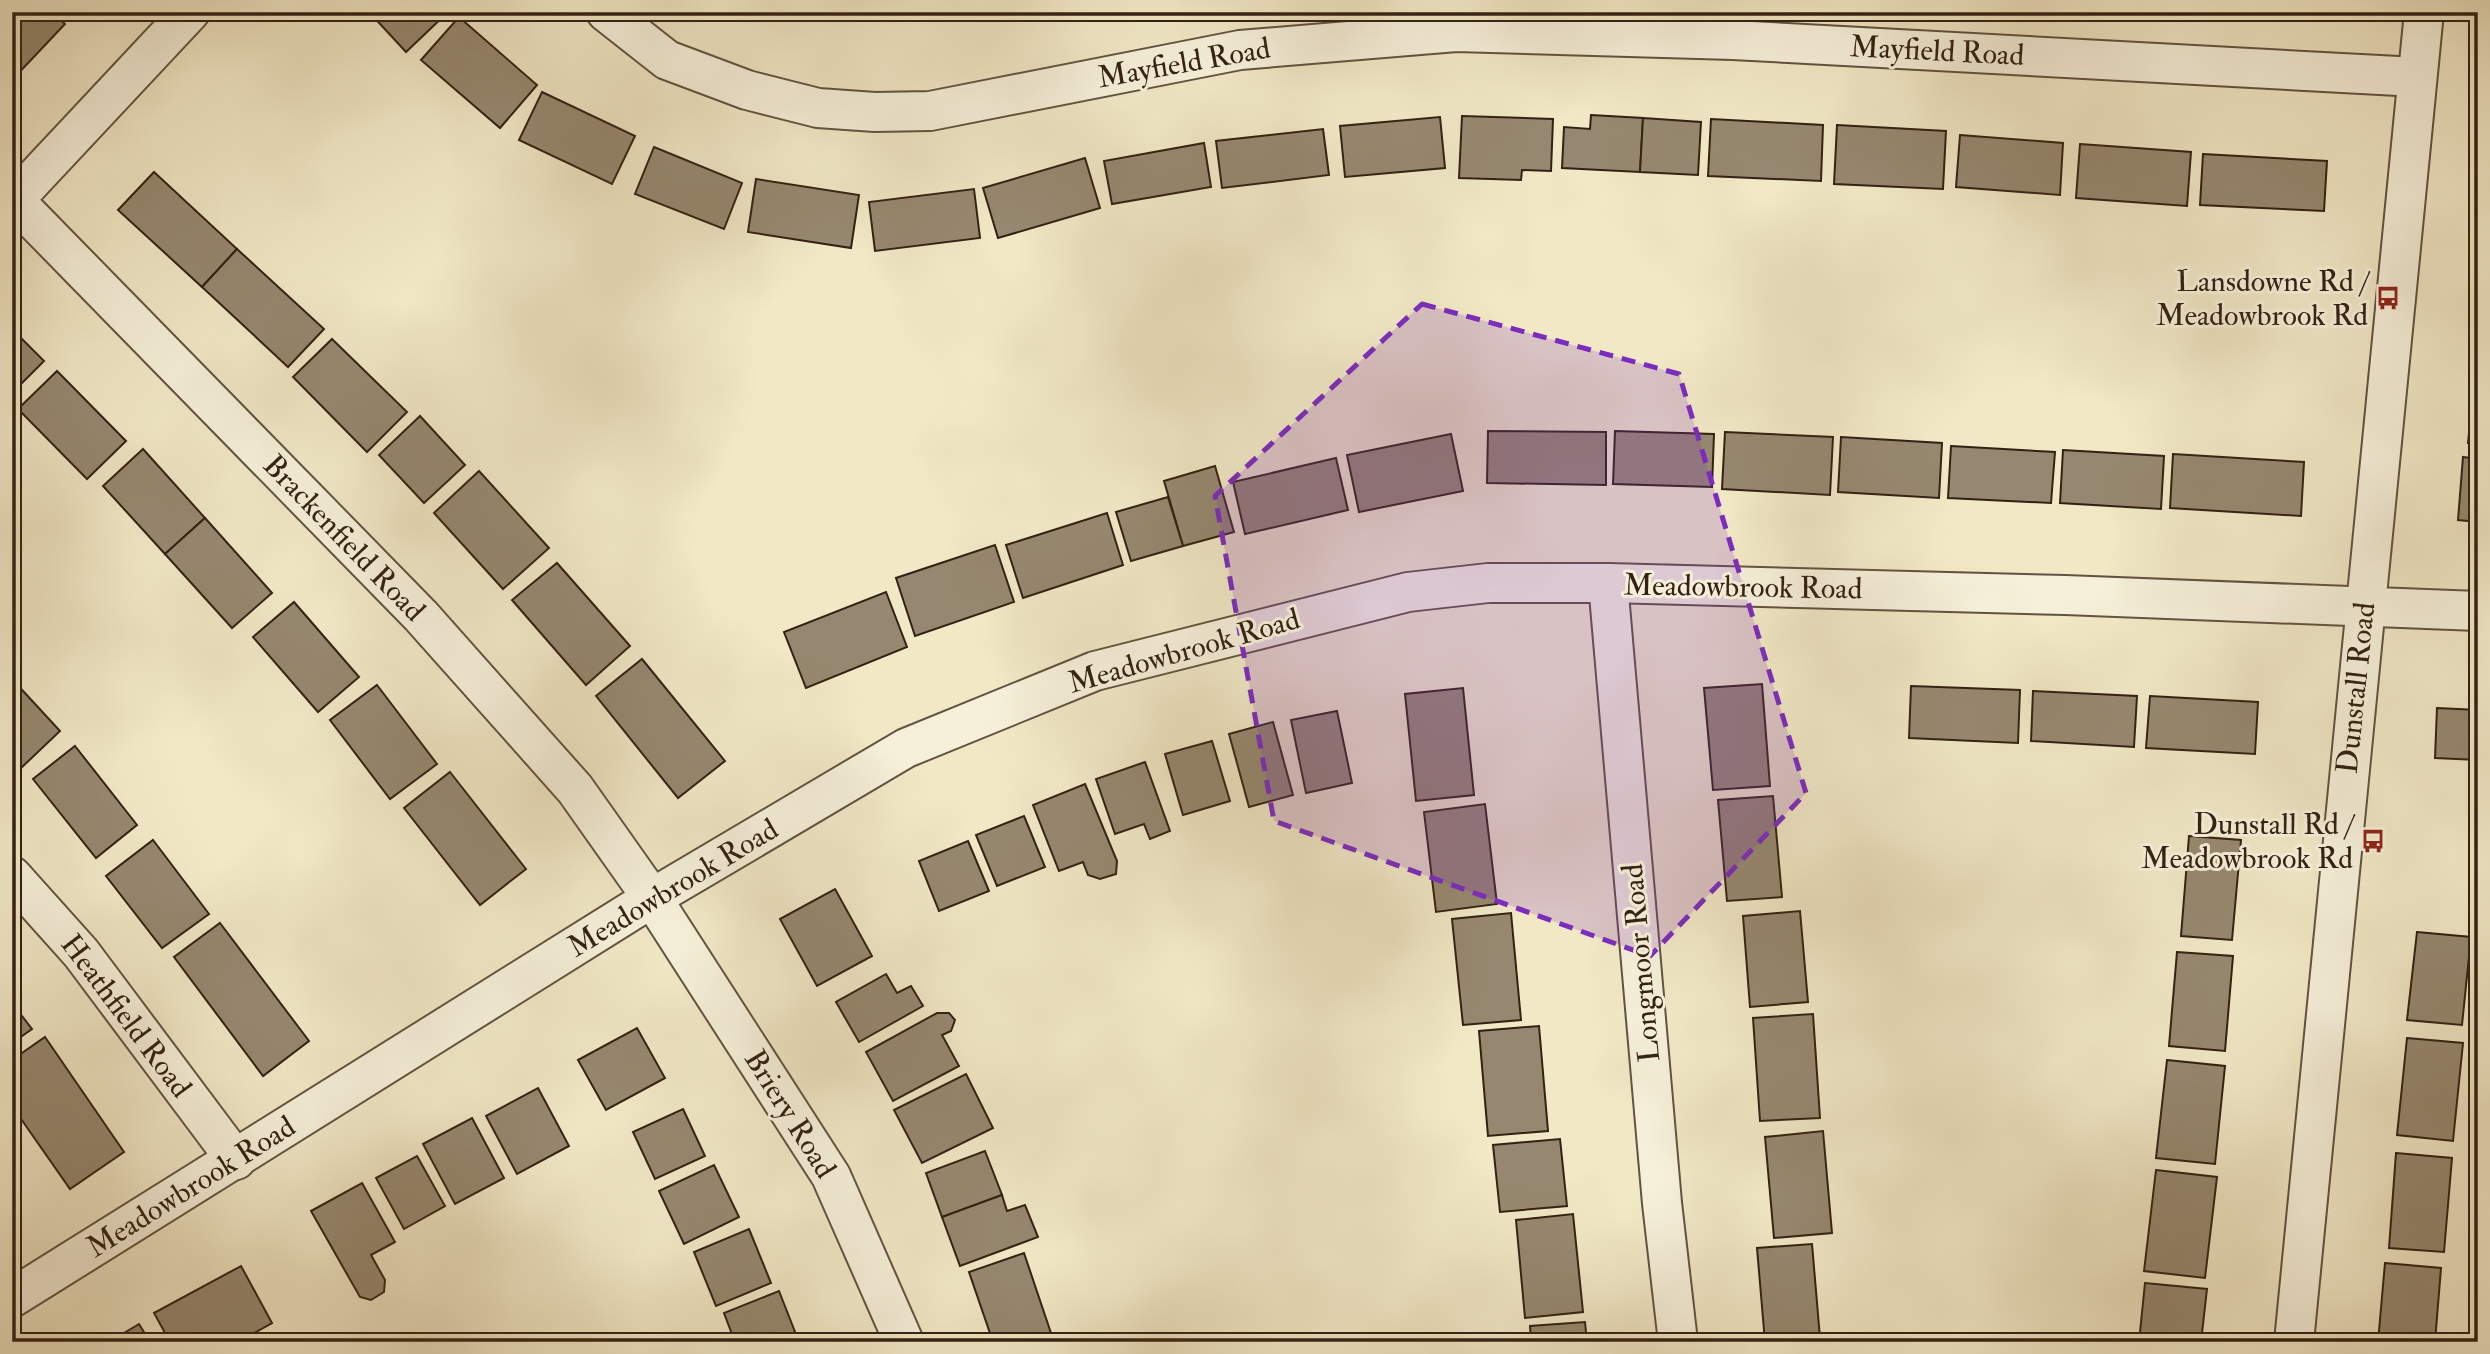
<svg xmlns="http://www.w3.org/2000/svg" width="2490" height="1354" viewBox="0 0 2490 1354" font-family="'IM FELL Double Pica',serif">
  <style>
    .building { fill: #968870; stroke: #332113; stroke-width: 2 }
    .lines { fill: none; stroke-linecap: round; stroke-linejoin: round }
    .minor-casing { stroke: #625340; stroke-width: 42 }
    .minor { stroke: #f6f0da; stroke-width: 38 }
    .marked { fill: #7b2cbf; fill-opacity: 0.2; stroke: #7b2cbf; stroke-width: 5; stroke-dasharray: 14 9; stroke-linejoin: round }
    .labels { text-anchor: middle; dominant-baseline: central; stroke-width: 6; stroke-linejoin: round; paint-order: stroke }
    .street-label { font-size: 30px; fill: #332113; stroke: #f6f0da }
    .poi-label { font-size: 30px; fill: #332113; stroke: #f6f0da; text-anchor: end }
  </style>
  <rect width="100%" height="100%" fill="#f1e8c6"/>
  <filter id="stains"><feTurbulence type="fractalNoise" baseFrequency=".00286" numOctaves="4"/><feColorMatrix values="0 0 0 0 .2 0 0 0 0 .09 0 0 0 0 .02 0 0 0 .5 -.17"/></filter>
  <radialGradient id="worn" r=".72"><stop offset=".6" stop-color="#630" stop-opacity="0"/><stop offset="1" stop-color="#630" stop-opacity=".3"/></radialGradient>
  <!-- building -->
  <g class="building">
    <path d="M 12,12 L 52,12 L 65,24 L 12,80 Z"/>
    <path d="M 369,12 L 446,12 L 447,13 L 406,52 Z"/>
    <path d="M 884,12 L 946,12 L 945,19 Z"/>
    <path d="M 459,17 L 537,85 L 500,128 L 421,60 Z"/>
    <path d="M 542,92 L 635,136 L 612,184 L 519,140 Z"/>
    <path d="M 1591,115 L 1643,118 L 1640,172 L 1562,168 L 1564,127 L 1590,129 Z"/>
    <path d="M 1462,116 L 1553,119 L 1551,171 L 1522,170 L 1521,180 L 1459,178 Z"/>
    <path d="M 1440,117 L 1445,168 L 1345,177 L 1340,126 Z"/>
    <path d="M 1643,118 L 1701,122 L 1698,175 L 1640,172 Z"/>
    <path d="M 1711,119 L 1823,125 L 1821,181 L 1708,176 Z"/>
    <path d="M 1837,125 L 1946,131 L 1943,189 L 1834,184 Z"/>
    <path d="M 1323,129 L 1329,175 L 1222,188 L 1216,141 Z"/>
    <path d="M 1960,135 L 2063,143 L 2060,195 L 1956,187 Z"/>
    <path d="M 1204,143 L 1211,187 L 1112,204 L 1104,161 Z"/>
    <path d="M 2080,144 L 2191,152 L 2187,206 L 2076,198 Z"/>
    <path d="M 654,147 L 742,183 L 724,229 L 635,194 Z"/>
    <path d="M 2203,154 L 2327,161 L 2324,211 L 2200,205 Z"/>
    <path d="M 1085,158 L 1100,208 L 998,238 L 983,188 Z"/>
    <path d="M 154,172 L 237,249 L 202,287 L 118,210 Z"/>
    <path d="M 756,179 L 859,195 L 851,248 L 748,232 Z"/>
    <path d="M 974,189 L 980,238 L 875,251 L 869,202 Z"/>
    <path d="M 237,249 L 324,329 L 288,367 L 202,287 Z"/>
    <path d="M 12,329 L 44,361 L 12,393 Z"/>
    <path d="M 332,339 L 407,412 L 367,452 L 293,377 Z"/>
    <path d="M 2477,347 L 2478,347 L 2478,444 L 2468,443 Z"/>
    <path d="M 57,371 L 126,441 L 87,479 L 18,409 Z"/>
    <path d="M 420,416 L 465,465 L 424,503 L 379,455 Z"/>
    <path d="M 1488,431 L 1606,432 L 1606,485 L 1487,483 Z"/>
    <path d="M 1615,431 L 1714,434 L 1712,487 L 1613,484 Z"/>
    <path d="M 1725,432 L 1833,437 L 1830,495 L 1722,489 Z"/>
    <path d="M 1451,434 L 1463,491 L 1359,512 L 1347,455 Z"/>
    <path d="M 1841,437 L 1942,443 L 1939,498 L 1838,492 Z"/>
    <path d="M 1951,446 L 2055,452 L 2051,503 L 1948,498 Z"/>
    <path d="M 143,449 L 205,518 L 165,554 L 103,486 Z"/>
    <path d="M 2063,450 L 2164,456 L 2161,509 L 2060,503 Z"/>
    <path d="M 2173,454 L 2304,462 L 2301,516 L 2170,508 Z"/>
    <path d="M 2463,457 L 2478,459 L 2478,522 L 2458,520 Z"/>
    <path d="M 1336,458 L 1348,510 L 1245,534 L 1233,482 Z"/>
    <path d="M 1215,466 L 1234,532 L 1183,546 L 1164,481 Z"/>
    <path d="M 479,471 L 549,548 L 503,589 L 434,513 Z"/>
    <path d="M 1168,497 L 1183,546 L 1131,561 L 1116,512 Z"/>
    <path d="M 1107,513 L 1123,565 L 1023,598 L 1006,545 Z"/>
    <path d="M 205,518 L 272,593 L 232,628 L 165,554 Z"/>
    <path d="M 995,545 L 1014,602 L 915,636 L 896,578 Z"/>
    <path d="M 557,563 L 630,646 L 586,685 L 512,600 Z"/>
    <path d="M 886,592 L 907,647 L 806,688 L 784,632 Z"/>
    <path d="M 294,602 L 359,677 L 318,712 L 253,637 Z"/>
    <path d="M 642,659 L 725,761 L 678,798 L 596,696 Z"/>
    <path d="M 12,679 L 60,731 L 20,769 L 12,761 Z"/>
    <path d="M 1762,684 L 1770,786 L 1713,790 L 1704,688 Z"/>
    <path d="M 377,685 L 437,764 L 390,799 L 330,720 Z"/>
    <path d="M 1911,686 L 2020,690 L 2018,743 L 1909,738 Z"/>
    <path d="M 1463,688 L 1474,795 L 1416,801 L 1405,694 Z"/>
    <path d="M 2033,691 L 2137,696 L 2134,747 L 2031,741 Z"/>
    <path d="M 2150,696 L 2258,702 L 2255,754 L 2146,748 Z"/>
    <path d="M 2437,708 L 2478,710 L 2478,760 L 2435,758 Z"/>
    <path d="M 1337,711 L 1352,783 L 1306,793 L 1291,720 Z"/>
    <path d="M 1273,722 L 1293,795 L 1249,807 L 1229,734 Z"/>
    <path d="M 1212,741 L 1230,801 L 1183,815 L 1165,754 Z"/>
    <path d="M 75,746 L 137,825 L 96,858 L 33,779 Z"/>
    <path d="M 1145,762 L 1170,831 L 1150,839 L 1144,824 L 1115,834 L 1096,779 Z"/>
    <path d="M 450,772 L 526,869 L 480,905 L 404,808 Z"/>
    <path d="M 1085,784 L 1117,861 L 1116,874 L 1100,879 L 1088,875 L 1083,862 L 1059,871 L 1033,805 Z"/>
    <path d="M 1773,796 L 1782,897 L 1727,901 L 1718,800 Z"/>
    <path d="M 1485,804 L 1497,904 L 1436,912 L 1424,812 Z"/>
    <path d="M 1024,816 L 1045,867 L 997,886 L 976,835 Z"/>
    <path d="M 2189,836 L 2241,840 L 2232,940 L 2181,936 Z"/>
    <path d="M 153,840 L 209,914 L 162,948 L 106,876 Z"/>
    <path d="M 968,841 L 989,891 L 939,911 L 919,861 Z"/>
    <path d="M 835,889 L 872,956 L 817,986 L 780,919 Z"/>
    <path d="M 1800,911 L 1808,1002 L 1750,1007 L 1743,916 Z"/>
    <path d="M 1511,913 L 1521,1020 L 1463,1025 L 1452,919 Z"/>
    <path d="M 220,923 L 309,1041 L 263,1076 L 174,957 Z"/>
    <path d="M 2417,932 L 2471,937 L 2462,1025 L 2407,1020 Z"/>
    <path d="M 2177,952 L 2233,956 L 2225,1051 L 2169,1046 Z"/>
    <path d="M 886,974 L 897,993 L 911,986 L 923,1006 L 859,1042 L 836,1002 Z"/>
    <path d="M 12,1003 L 32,1029 L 12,1043 Z"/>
    <path d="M 937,1013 L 949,1013 L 955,1020 L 951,1031 L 942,1035 L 959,1066 L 893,1101 L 866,1052 Z"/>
    <path d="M 1813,1014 L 1820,1118 L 1760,1121 L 1753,1018 Z"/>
    <path d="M 1539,1026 L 1548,1131 L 1488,1136 L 1479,1031 Z"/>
    <path d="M 637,1028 L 665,1078 L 606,1110 L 578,1060 Z"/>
    <path d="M 45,1037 L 124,1152 L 70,1189 L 12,1106 L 12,1060 Z"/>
    <path d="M 2407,1038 L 2463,1043 L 2453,1141 L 2397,1135 Z"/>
    <path d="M 2167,1060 L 2225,1066 L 2215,1164 L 2156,1158 Z"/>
    <path d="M 966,1074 L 993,1128 L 922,1163 L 894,1110 Z"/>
    <path d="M 538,1088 L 569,1146 L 517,1174 L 486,1116 Z"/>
    <path d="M 683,1109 L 705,1156 L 655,1179 L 633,1132 Z"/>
    <path d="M 472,1118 L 504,1178 L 455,1204 L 423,1144 Z"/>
    <path d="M 1823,1131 L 1832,1233 L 1774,1238 L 1765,1137 Z"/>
    <path d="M 1560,1139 L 1567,1206 L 1500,1212 L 1493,1145 Z"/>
    <path d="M 985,1151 L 1002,1195 L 942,1217 L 926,1173 Z"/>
    <path d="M 2396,1153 L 2452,1158 L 2444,1252 L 2389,1248 Z"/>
    <path d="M 417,1156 L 445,1206 L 404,1229 L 376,1178 Z"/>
    <path d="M 714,1165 L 739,1217 L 684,1244 L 659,1191 Z"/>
    <path d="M 2156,1170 L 2217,1177 L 2205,1278 L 2144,1271 Z"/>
    <path d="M 362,1183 L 395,1242 L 371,1255 L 385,1280 L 384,1292 L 371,1300 L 360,1297 L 311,1211 Z"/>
    <path d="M 1002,1195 L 1007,1211 L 1025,1205 L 1038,1237 L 960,1266 L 942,1217 Z"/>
    <path d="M 1573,1214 L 1583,1312 L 1525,1318 L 1516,1220 Z"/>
    <path d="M 749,1229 L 771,1283 L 716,1306 L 694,1252 Z"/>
    <path d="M 1812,1244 L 1820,1338 L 1765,1342 L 1757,1248 Z"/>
    <path d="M 1024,1253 L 1054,1342 L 993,1342 L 969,1272 Z"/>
    <path d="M 2385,1263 L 2441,1268 L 2435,1342 L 2378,1342 Z"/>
    <path d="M 241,1266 L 272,1323 L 238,1342 L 170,1342 L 154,1313 Z"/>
    <path d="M 2145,1283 L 2207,1289 L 2201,1342 L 2139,1342 Z"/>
    <path d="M 779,1291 L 799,1342 L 735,1342 L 724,1313 Z"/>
    <path d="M 1585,1322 L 1587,1342 L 1531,1342 L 1530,1326 Z"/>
    <path d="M 139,1324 L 150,1342 L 109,1342 Z"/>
  </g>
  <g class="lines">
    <!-- minor casing -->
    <g class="minor-casing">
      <g id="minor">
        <path d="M 606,12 L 667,60 L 747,90 L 818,108 L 875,112 L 930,111 L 1240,50 L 1456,32 L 1733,40 L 2417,77"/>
        <path d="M 12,198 L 421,616 L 575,789 L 652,898 L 831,1176 L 904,1342"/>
        <path d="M 14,200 L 190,12"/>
        <path d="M 1608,583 L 1662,1203 L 1678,1342"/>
        <path d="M 12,876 L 81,953 L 236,1160"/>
        <path d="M 12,1298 L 652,898 L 906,748 L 1095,671 L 1408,592 L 1488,583 L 1608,583 L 2065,595 L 2478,611"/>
        <path d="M 2294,1342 L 2424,12"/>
      </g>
    </g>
    <!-- minor -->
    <use href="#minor" class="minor"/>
  </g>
  <!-- marked area -->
  <path class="marked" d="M 1422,304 L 1679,374 L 1806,793 L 1650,956 L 1274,821 L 1215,496 Z"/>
  <!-- icons -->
  <defs>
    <g id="bus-bare" transform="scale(1.89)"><path d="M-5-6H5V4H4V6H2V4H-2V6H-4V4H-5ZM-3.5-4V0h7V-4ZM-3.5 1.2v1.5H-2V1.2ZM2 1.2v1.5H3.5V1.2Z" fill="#8f2418" stroke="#f6f0da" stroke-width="2.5" paint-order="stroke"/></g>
  </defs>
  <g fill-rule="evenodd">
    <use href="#bus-bare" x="2388" y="298"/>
    <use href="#bus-bare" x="2373" y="841"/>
  </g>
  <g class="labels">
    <!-- street labels -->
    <g class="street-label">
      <text transform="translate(1937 51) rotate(3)">Mayfield Road</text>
      <text transform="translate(1184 63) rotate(-10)">Mayfield Road</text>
      <text transform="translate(344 538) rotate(46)">Brackenfield Road</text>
      <text transform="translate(1743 587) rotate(1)">Meadowbrook Road</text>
      <text transform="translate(1184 651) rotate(-16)">Meadowbrook Road</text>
      <text transform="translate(2356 688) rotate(-84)">Dunstall Road</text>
      <text transform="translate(673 888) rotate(-31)">Meadowbrook Road</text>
      <text transform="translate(1641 963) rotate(-95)">Longmoor Road</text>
      <text transform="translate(126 1016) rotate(53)">Heathfield Road</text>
      <text transform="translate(790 1114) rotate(58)">Briery Road</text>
      <text transform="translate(191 1187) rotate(-32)">Meadowbrook Road</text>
    </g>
    <!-- poi labels -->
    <g class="poi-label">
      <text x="2368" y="281">Lansdowne Rd /<tspan x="2368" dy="34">Meadowbrook Rd</tspan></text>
      <text x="2353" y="824">Dunstall Rd /<tspan x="2353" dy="34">Meadowbrook Rd</tspan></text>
    </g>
  </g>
  <!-- margin -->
  <rect width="2490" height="1354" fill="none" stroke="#f1e8c6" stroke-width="42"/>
  <rect x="14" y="14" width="2462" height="1326" fill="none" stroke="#332113" stroke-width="3.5"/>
  <rect x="21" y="21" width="2448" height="1312" fill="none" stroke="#332113" stroke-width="2"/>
  <rect width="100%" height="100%" filter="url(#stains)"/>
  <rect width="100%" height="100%" fill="url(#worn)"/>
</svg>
